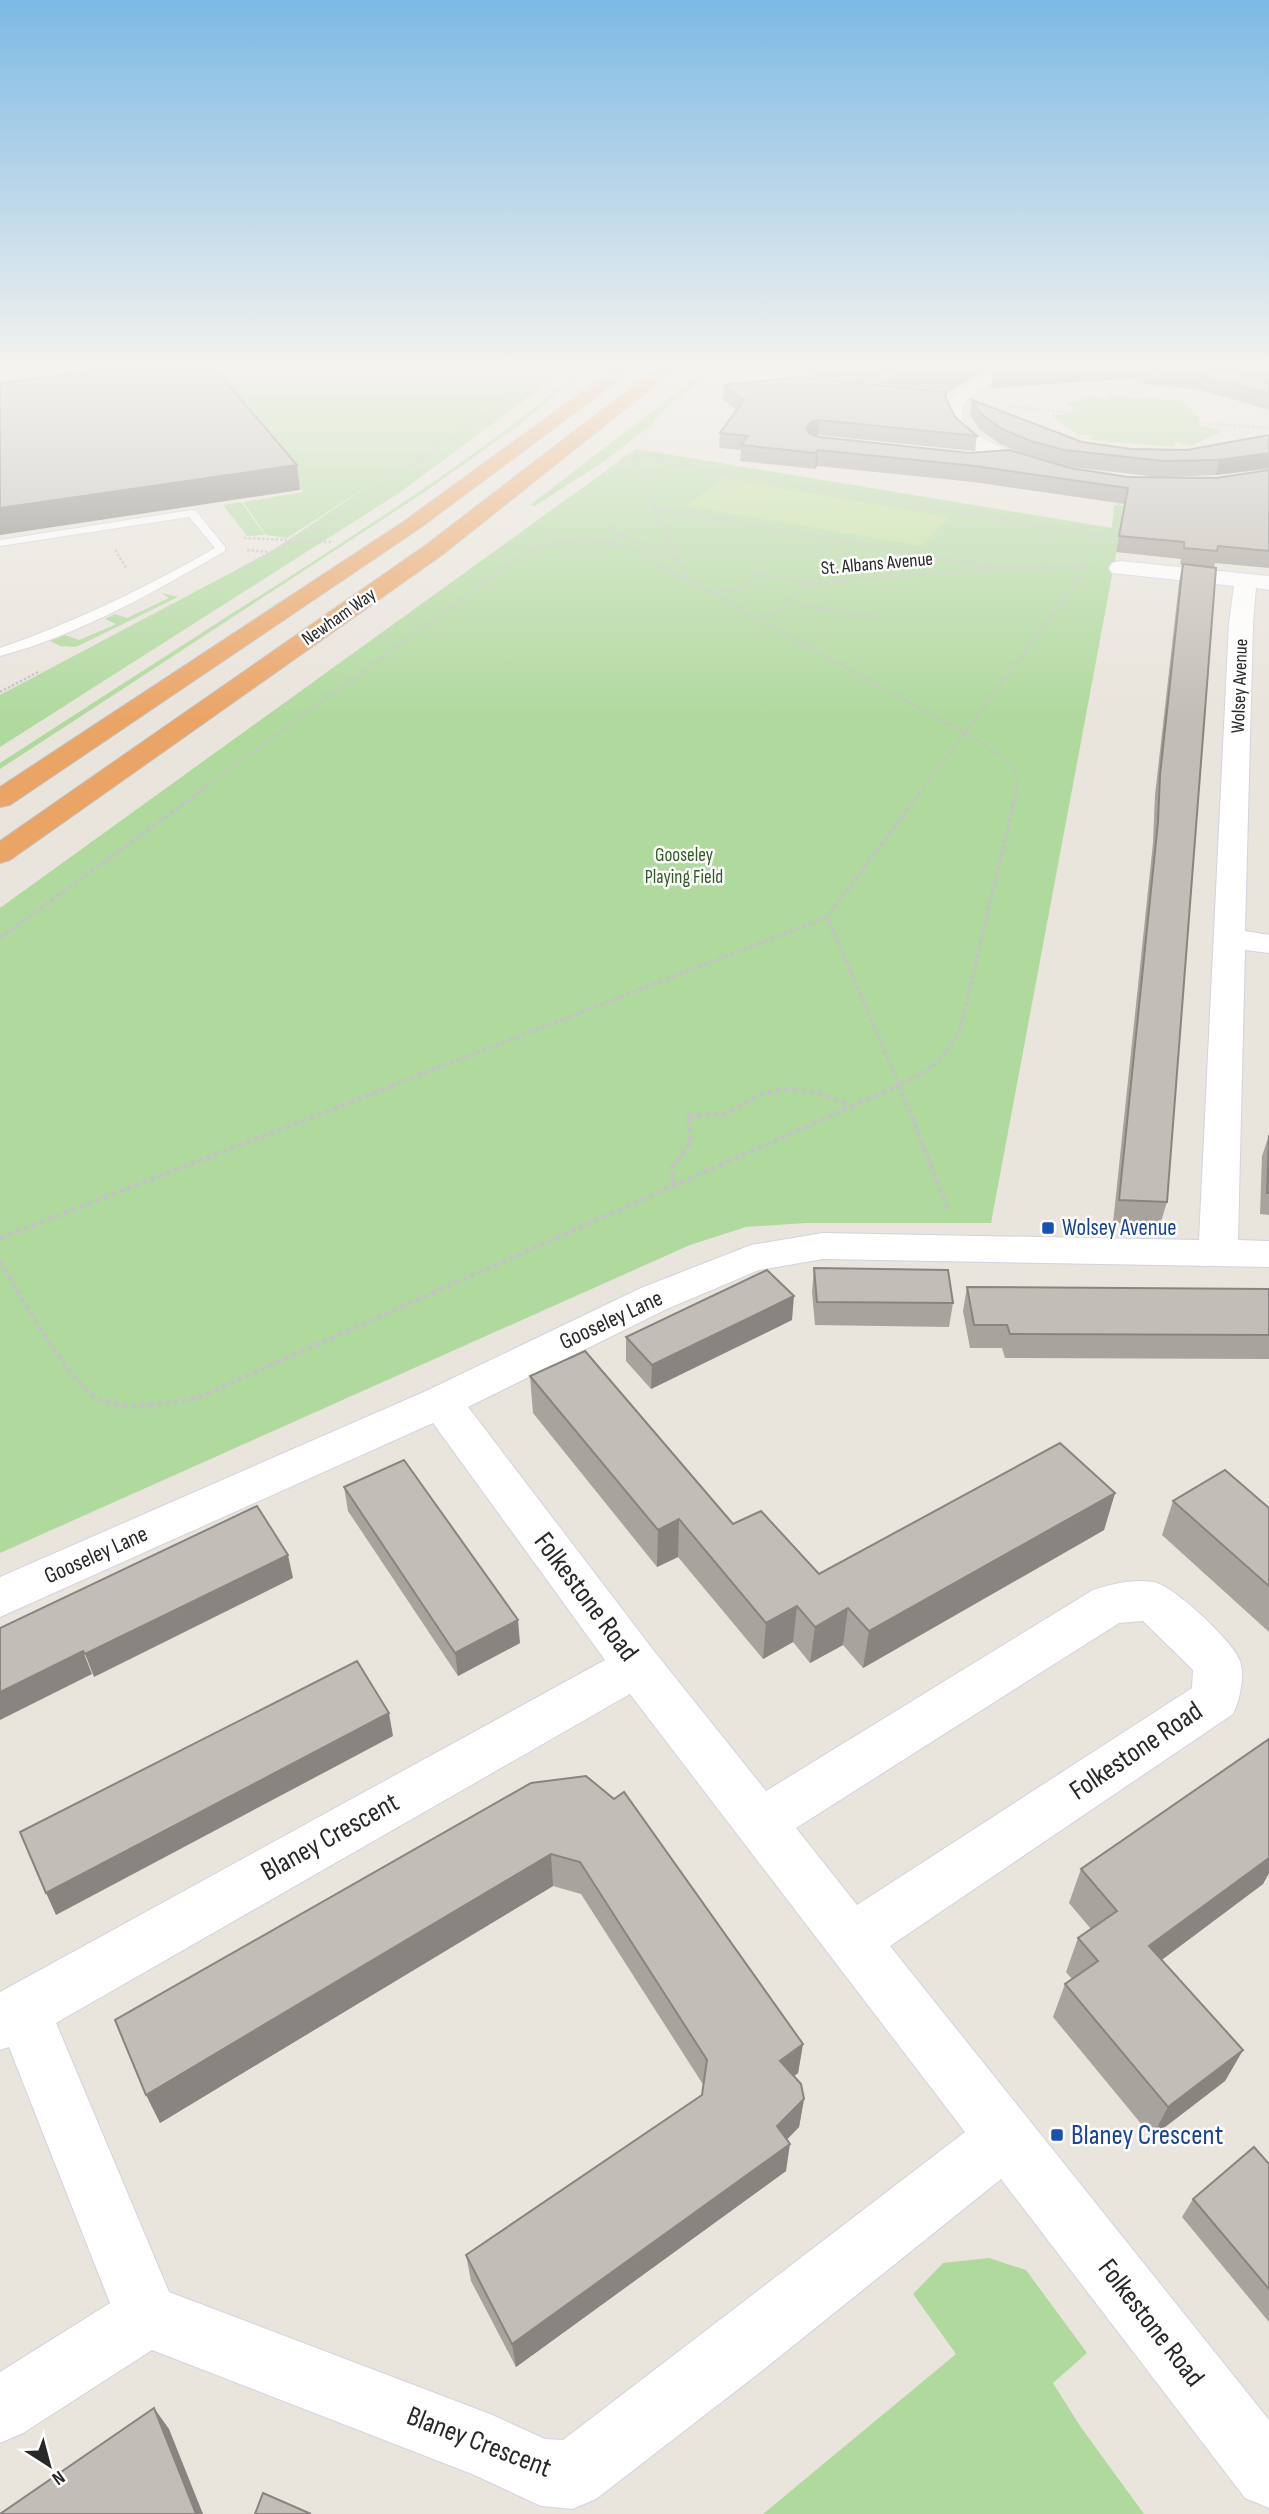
<svg xmlns="http://www.w3.org/2000/svg" width="1269" height="2514" viewBox="0 0 1269 2514" font-family="'Sofia Sans Condensed',sans-serif">
  <style>
    .green { fill: #b0d99e }
    .pitch { fill: #c0e09b }
    .lines { fill: none; stroke-linecap: round; stroke-linejoin: round }
    .lane-casing { stroke: #d1d3e0; stroke-width: 2 }
    .street-casing { stroke: #d1d3e0; stroke-width: 2 }
    .highway-casing { stroke: #c3c3c3; stroke-width: 2 }
    .path-far2 { stroke: #c3c3c3; stroke-width: 2.5; stroke-dasharray: 2.5 2; stroke-linecap: butt }
    .path-far1 { stroke: #c3c3c3; stroke-width: 3.5; stroke-dasharray: 4.5 2.5; stroke-linecap: butt }
    .path { stroke: #c3c3c3; stroke-width: 4.5; stroke-dasharray: 5 3.5; stroke-linecap: butt }
    .lane { fill: #fff; fill-rule: evenodd }
    .street { fill: #fff; fill-rule: evenodd }
    .highway { fill: #eaa466; fill-rule: evenodd }
    .wall { fill: #a7a39d; fill-rule: evenodd }
    .shaded-wall { fill: #888580 }
    .building { fill: #c2beb7; stroke: #888580; stroke-width: 2 }
    .transit-dot { fill: #1a4fb4; stroke: #fff; stroke-width: 2.5 }
    .labels { text-anchor: middle; dominant-baseline: central; stroke-width: 5; stroke-linejoin: round; paint-order: stroke }
    .far-street-label { font-size: 19px; fill: #282828; stroke: #fff }
    .far-park-label { font-size: 19px; fill: #2c5c22; stroke: #fff }
    .transit-label { font-size: 23px; fill: #164399; stroke: #fff; text-anchor: start }
    .street-label { font-size: 23px; fill: #282828; stroke: #fff }
    .near-street-label { font-size: 28px; fill: #282828; stroke: #fff }
    .near-transit-label { font-size: 28px; fill: #164399; stroke: #fff; text-anchor: start }
  </style>
  <rect width="100%" height="100%" fill="#e9e4dc"/>
  <!-- green -->
  <g class="green">
    <path d="M 259,367 L 347,367 L 357,371 L 385,367 L 564,367 L 534,393 L 399,493 L 0,747 L 0,695 L 270,552 L 376,481 L 287,538 L 266,535 L 243,502 L 303,492 L 209,378 Z"/>
    <path d="M 584,367 L 587,367 L 521,424 L 423,493 L 0,769 L 0,763 C 95,702 190,640 286,579 C 388,513 491,447 584,367 Z"/>
    <path d="M 710,367 L 719,367 L 669,405 L 650,426 L 603,462 L 535,506 L 530,505 Z"/>
    <path d="M 1108,395 L 1182,401 L 1200,418 L 1198,425 L 1223,431 L 1191,446 L 1176,442 L 1174,447 L 1092,440 L 1093,435 L 1078,435 L 1051,415 L 1067,415 L 1074,408 L 1066,404 L 1093,396 L 1105,400 Z"/>
    <path d="M 636,449 L 1112,528 L 1114,505 L 1125,506 L 991,1223 L 806,1223 L 746,1227 L 690,1245 L 0,1553 L 0,908 Z"/>
    <path d="M 241,502 L 265,535 L 247,536 L 223,505 Z"/>
    <path d="M 161,593 L 178,597 L 76,647 L 60,646 L 50,641 L 65,635 L 79,640 L 112,626 L 116,624 L 105,619 L 115,614 L 127,618 L 169,598 Z"/>
    <path d="M 989,2258 L 1026,2270 L 1087,2353 L 1053,2383 L 1080,2426 L 1144,2514 L 763,2514 L 956,2354 L 913,2294 L 943,2263 Z"/>
  </g>
  <!-- pitch -->
  <path class="pitch" d="M 722,478 L 948,517 L 921,546 L 687,506 Z"/>
  <g class="lines">
    <!-- lane casing -->
    <g class="lane-casing">
      <g id="lane">
        <path d="M 2,367 L 11,367 L 19,374 L 12,376 Z"/>
        <path d="M 192,510 L 196,511 L 225,547 L 225,551 C 154,592 79,635 0,656 L 0,648 C 75,622 146,588 215,548 L 189,517 L 0,546 L 0,540 Z"/>
      </g>
    </g>
    <!-- street casing -->
    <g class="street-casing">
      <g id="street">
        <path d="M 1018,367 L 1057,367 L 1054,371 C 1028,377 1000,378 976,393 C 923,426 1027,458 1048,464 L 1051,468 L 1048,472 C 1037,475 1026,470 1015,467 C 984,457 953,444 944,410 C 957,380 988,374 1018,367 Z"/>
        <path d="M 757,374 L 819,381 L 828,386 L 819,391 L 751,383 L 748,379 Z"/>
        <path d="M 1120,561 L 1269,576 L 1269,590 L 1256,588 L 1253,623 L 1245,931 L 1269,935 L 1269,953 L 1245,950 L 1238,1240 L 1269,1241 L 1269,1267 L 823,1259 L 759,1270 L 669,1308 L 468,1407 L 654,1651 L 766,1791 L 1093,1590 C 1111,1584 1134,1579 1153,1582 C 1172,1584 1234,1642 1240,1661 C 1245,1677 1240,1699 1233,1714 L 890,1946 L 1269,2420 L 1269,2508 L 1245,2498 L 1001,2179 L 763,2370 L 596,2499 L 572,2509 L 541,2506 L 472,2474 L 152,2350 L 23,2433 L 0,2443 L 0,2372 L 110,2303 L 9,2047 L 0,2050 L 0,1992 L 605,1660 L 433,1423 L 0,1617 L 0,1577 L 426,1391 L 641,1288 L 751,1245 L 823,1233 L 1199,1240 L 1229,623 L 1234,586 L 1112,573 L 1109,568 L 1112,563 ZM 1143,1621 L 1193,1670 L 1192,1688 L 857,1905 L 796,1828 L 1119,1623 ZM 630,1694 L 965,2132 L 563,2440 L 545,2439 L 490,2414 L 169,2292 L 56,2023 Z"/>
      </g>
    </g>
    <!-- highway casing -->
    <g class="highway-casing">
      <g id="highway">
        <path d="M 616,367 L 636,367 L 420,528 L 10,805 L 0,807 L 0,787 L 406,520 Z"/>
        <path d="M 658,367 L 678,367 L 442,555 L 10,860 L 0,863 L 0,841 L 426,545 Z"/>
      </g>
    </g>
    <!-- path-far2 -->
    <g class="path-far2">
      <path d="M 1007,406 L 1069,413"/>
      <path d="M 1198,423 L 1269,428"/>
      <path d="M 623,457 L 633,457"/>
      <path d="M 655,509 L 687,576"/>
      <path d="M 610,528 L 677,560"/>
      <path d="M 1097,535 L 1114,532 L 1120,498"/>
      <path d="M 244,538 L 291,540"/>
      <path d="M 288,542 L 332,542"/>
      <path d="M 115,550 L 127,569"/>
      <path d="M 247,550 L 270,552"/>
      <path d="M 1000,568 L 654,508 L 633,457 L 1097,535 L 1093,551"/>
      <path d="M 1000,568 L 1089,565"/>
      <path d="M 235,572 L 347,510 L 515,394 L 542,391"/>
      <path d="M 714,592 L 742,589 L 758,573 L 808,584 L 991,569"/>
      <path d="M 789,602 L 877,618"/>
      <path d="M 759,618 L 778,612 L 807,584"/>
      <path d="M 0,692 L 40,671"/>
      <path d="M 201,790 L 526,552 C 567,539 583,536 626,546 L 964,733 C 983,745 1023,762 1016,790"/>
      <path d="M 922,790 L 1089,566"/>
    </g>
    <!-- path-far1 -->
    <g class="path-far1">
      <path d="M 0,938 L 204,789"/>
      <path d="M 391,1086 L 827,917"/>
      <path d="M 896,1086 C 930,1071 941,1063 960,1030 L 1017,789"/>
      <path d="M 900,1086 L 827,917 L 923,789"/>
    </g>
    <!-- path -->
    <g class="path">
      <path d="M 899,1085 L 949,1212"/>
      <path d="M 673,1185 L 672,1167 L 691,1142 L 688,1115 L 726,1114 L 759,1095 L 783,1089 L 817,1092 L 849,1105"/>
      <path d="M 0,1238 L 395,1085"/>
      <path d="M 0,1261 C 19,1293 67,1381 97,1398 C 122,1412 172,1403 199,1397 L 900,1085"/>
    </g>
    <!-- lane -->
    <use href="#lane" class="lane"/>
    <!-- street -->
    <use href="#street" class="street"/>
    <!-- highway -->
    <use href="#highway" class="highway"/>
  </g>
  <!-- wall -->
  <g class="wall">
    <path d="M 797,367 L 1008,367 L 972,377 L 950,391 L 816,377 Z"/>
    <path d="M 1022,367 L 1269,367 L 1269,410 L 1201,390 L 1136,383 L 1137,378 L 991,388 Z"/>
    <path d="M 724,385 L 947,392 L 946,399 L 955,417 L 977,436 L 975,451 L 818,435 L 815,436 L 969,453 L 1023,454 L 1000,444 L 979,429 L 970,415 L 972,400 L 1082,442 L 1131,449 L 1187,450 L 1269,435 L 1269,469 L 1216,475 L 1161,477 L 1216,478 L 1269,470 L 1269,568 L 1215,563 L 1214,568 L 1167,1202 L 1160,1225 L 1113,1223 L 1153,843 L 1155,795 L 1179,583 L 1182,565 L 1180,564 L 1181,559 L 1116,552 L 1125,504 L 973,482 L 817,466 L 815,469 L 740,461 L 741,450 L 719,448 L 720,433 L 737,410 L 723,400 ZM 1062,466 L 1159,477 L 1128,477 L 1070,468 Z"/>
    <path d="M 1269,1135 L 1269,1215 L 1260,1214 L 1262,1156 Z"/>
    <path d="M 814,1268 L 953,1303 L 949,1327 L 815,1325 L 812,1292 Z"/>
    <path d="M 967,1287 L 1269,1289 L 1269,1359 L 1005,1358 L 1002,1348 L 970,1348 L 963,1311 Z"/>
    <path d="M 792,1320 L 651,1389 L 626,1361 L 626,1337 Z"/>
    <path d="M 530,1376 L 733,1524 L 819,1574 L 1115,1493 L 1104,1530 L 863,1668 L 843,1645 L 810,1663 L 793,1642 L 763,1659 L 678,1557 L 657,1567 L 533,1413 Z"/>
    <path d="M 344,1487 L 520,1643 L 458,1676 L 348,1511 Z"/>
    <path d="M 1173,1501 L 1269,1508 L 1269,1632 L 1162,1535 Z"/>
    <path d="M 1269,1739 L 1269,1873 L 1263,1884 L 1161,1960 L 1243,2050 L 1225,2081 L 1152,2137 L 1053,2017 L 1065,1984 L 1072,1979 L 1066,1972 L 1078,1938 L 1091,1929 L 1069,1903 L 1081,1869 Z"/>
    <path d="M 531,1783 L 803,2044 L 798,2073 L 794,2076 L 804,2099 L 799,2127 L 787,2139 L 786,2171 L 516,2367 L 471,2281 L 466,2255 L 702,2095 L 704,2086 L 581,1894 L 553,1886 L 160,2123 Z"/>
    <path d="M 1269,2164 L 1269,2322 L 1182,2217 L 1193,2199 Z"/>
  </g>
  <!-- shaded-wall -->
  <g class="shaded-wall">
    <path d="M 967,367 L 1008,367 L 972,377 L 950,391 L 951,376 Z"/>
    <path d="M 1089,367 L 1139,367 L 1137,378 L 991,388 L 993,374 Z"/>
    <path d="M 819,420 L 818,435 L 810,437 L 806,429 L 811,422 Z"/>
    <path d="M 818,450 L 817,466 L 815,469 L 816,453 Z"/>
    <path d="M 1269,453 L 1269,468 L 1216,475 L 1219,460 Z"/>
    <path d="M 297,465 L 300,490 L 0,535 L 0,508 Z"/>
    <path d="M 794,1296 L 792,1320 L 651,1389 L 652,1365 Z"/>
    <path d="M 1115,1493 L 1104,1530 L 863,1668 L 869,1631 Z"/>
    <path d="M 679,1519 L 678,1557 L 657,1567 L 658,1530 Z"/>
    <path d="M 288,1555 L 293,1578 L 94,1677 L 85,1654 Z"/>
    <path d="M 797,1606 L 793,1642 L 763,1659 L 766,1623 Z"/>
    <path d="M 848,1608 L 843,1645 L 810,1663 L 815,1627 Z"/>
    <path d="M 518,1620 L 520,1643 L 458,1676 L 455,1653 Z"/>
    <path d="M 83,1651 L 92,1674 L 0,1720 L 0,1692 Z"/>
    <path d="M 389,1713 L 393,1736 L 56,1915 L 46,1893 Z"/>
    <path d="M 1269,1837 L 1269,1873 L 1263,1884 L 1135,1980 L 1149,1946 Z"/>
    <path d="M 551,1854 L 553,1886 L 160,2123 L 146,2095 Z"/>
    <path d="M 803,2044 L 798,2073 L 776,2090 L 780,2061 Z"/>
    <path d="M 1243,2050 L 1225,2081 L 1152,2137 L 1168,2107 Z"/>
    <path d="M 804,2099 L 799,2127 L 773,2154 L 777,2126 Z"/>
    <path d="M 790,2144 L 786,2171 L 516,2367 L 512,2344 Z"/>
    <path d="M 154,2408 L 169,2429 L 203,2514 L 196,2514 Z"/>
  </g>
  <!-- building -->
  <g class="building">
    <path d="M 129,367 L 213,367 L 297,465 L 0,508 L 0,383 Z"/>
    <path d="M 857,367 L 967,367 L 951,376 Z"/>
    <path d="M 1022,367 L 1089,367 L 993,374 Z"/>
    <path d="M 1139,367 L 1207,367 L 1221,369 L 1269,381 L 1269,394 L 1204,376 L 1139,368 Z"/>
    <path d="M 798,377 L 947,392 L 945,397 L 955,417 L 977,436 L 819,420 L 811,422 L 806,429 L 810,434 L 819,437 L 969,453 L 1009,450 L 1070,468 L 1128,477 L 1216,478 L 1269,470 L 1269,551 L 1218,546 L 1217,551 L 1184,548 L 1184,542 L 1119,536 L 1128,488 L 975,466 L 818,450 L 816,453 L 741,445 L 748,436 L 720,433 L 744,400 L 724,385 Z"/>
    <path d="M 972,400 L 1082,442 L 1131,449 L 1187,450 L 1269,435 L 1269,453 L 1219,460 L 1163,461 L 1064,450 L 1031,441 L 1002,429 L 981,414 Z"/>
    <path d="M 1183,564 L 1216,568 L 1167,1202 L 1119,1200 L 1158,822 L 1160,775 Z"/>
    <path d="M 1269,1135 L 1269,1193 L 1267,1193 Z"/>
    <path d="M 814,1268 L 948,1270 L 953,1303 L 817,1302 Z"/>
    <path d="M 767,1270 L 794,1296 L 652,1365 L 626,1337 Z"/>
    <path d="M 967,1287 L 1269,1289 L 1269,1335 L 1010,1334 L 1007,1325 L 974,1325 Z"/>
    <path d="M 585,1351 L 733,1524 L 761,1511 L 819,1574 L 1060,1443 L 1115,1493 L 869,1631 L 848,1608 L 815,1627 L 797,1606 L 766,1623 L 679,1519 L 658,1530 L 530,1376 Z"/>
    <path d="M 404,1460 L 518,1620 L 455,1653 L 344,1487 Z"/>
    <path d="M 1225,1470 L 1269,1508 L 1269,1586 L 1173,1501 Z"/>
    <path d="M 257,1506 L 288,1555 L 85,1654 L 83,1651 L 0,1692 L 0,1628 Z"/>
    <path d="M 357,1661 L 389,1713 L 46,1893 L 20,1832 Z"/>
    <path d="M 1269,1739 L 1269,1858 L 1149,1946 L 1243,2050 L 1168,2107 L 1065,1984 L 1098,1961 L 1078,1938 L 1117,1911 L 1081,1869 Z"/>
    <path d="M 586,1776 L 614,1799 L 624,1792 L 803,2044 L 780,2061 L 801,2084 L 804,2099 L 777,2126 L 790,2144 L 512,2344 L 466,2255 L 702,2095 L 707,2060 L 580,1862 L 551,1854 L 146,2095 L 115,2020 L 531,1783 Z"/>
    <path d="M 1254,2147 L 1269,2164 L 1269,2289 L 1193,2199 Z"/>
    <path d="M 154,2408 L 196,2514 L 0,2514 Z"/>
    <path d="M 263,2493 L 311,2514 L 255,2514 Z"/>
  </g>
  <!-- sky -->
  <linearGradient id="sky" x2="0" y2="1"><stop stop-color="#7cb9e4"/><stop offset="0.51" stop-color="#f5f3ef"/><stop offset="1" stop-color="#f5f3ef" stop-opacity="0"/></linearGradient>
  <rect width="1269" height="719" fill="url(#sky)"/>
  <!-- markers -->
  <g class="transit-dot">
    <rect x="1041" y="1221" width="14" height="14" rx="3.5"/>
    <rect x="1050" y="2128" width="14" height="14" rx="3.5"/>
  </g>
  <g class="labels">
    <!-- far-street labels -->
    <g class="far-street-label">
      <text transform="translate(877 564) rotate(-5)">St. Albans Avenue</text>
      <text transform="translate(339 617) rotate(-35)">Newham Way</text>
      <text transform="translate(1240 686) rotate(-88)">Wolsey Avenue</text>
    </g>
    <!-- far-park labels -->
    <g class="far-park-label">
      <text x="684" y="855">Gooseley<tspan x="684" dy="22">Playing Field</tspan></text>
    </g>
    <!-- transit labels -->
    <g class="transit-label">
      <text x="1062" y="1228">Wolsey Avenue</text>
    </g>
    <!-- street labels -->
    <g class="street-label">
      <text transform="translate(611 1320) rotate(-25)">Gooseley Lane</text>
      <text transform="translate(96 1555) rotate(-24)">Gooseley Lane</text>
    </g>
    <!-- near-street labels -->
    <g class="near-street-label">
      <text transform="translate(586 1597) rotate(53)">Folkestone Road</text>
      <text transform="translate(1136 1751) rotate(-34)">Folkestone Road</text>
      <text transform="translate(330 1837) rotate(-29)">Blaney Crescent</text>
      <text transform="translate(1151 2323) rotate(52)">Folkestone Road</text>
      <text transform="translate(479 2442) rotate(21)">Blaney Crescent</text>
    </g>
    <!-- near-transit labels -->
    <g class="near-transit-label">
      <text x="1071" y="2135">Blaney Crescent</text>
    </g>
  </g>
  <!-- north arrow -->
  <g transform="translate(49 2465) rotate(144)" stroke="#ffffff" stroke-width="5" paint-order="stroke">
  <path d="M0-5L12 26L0 18L-12 26Z" fill="#282828"/>
  <text y="-10" font-size="19" font-weight="bold" text-anchor="middle" fill="#282828">N</text>
  </g>
</svg>
